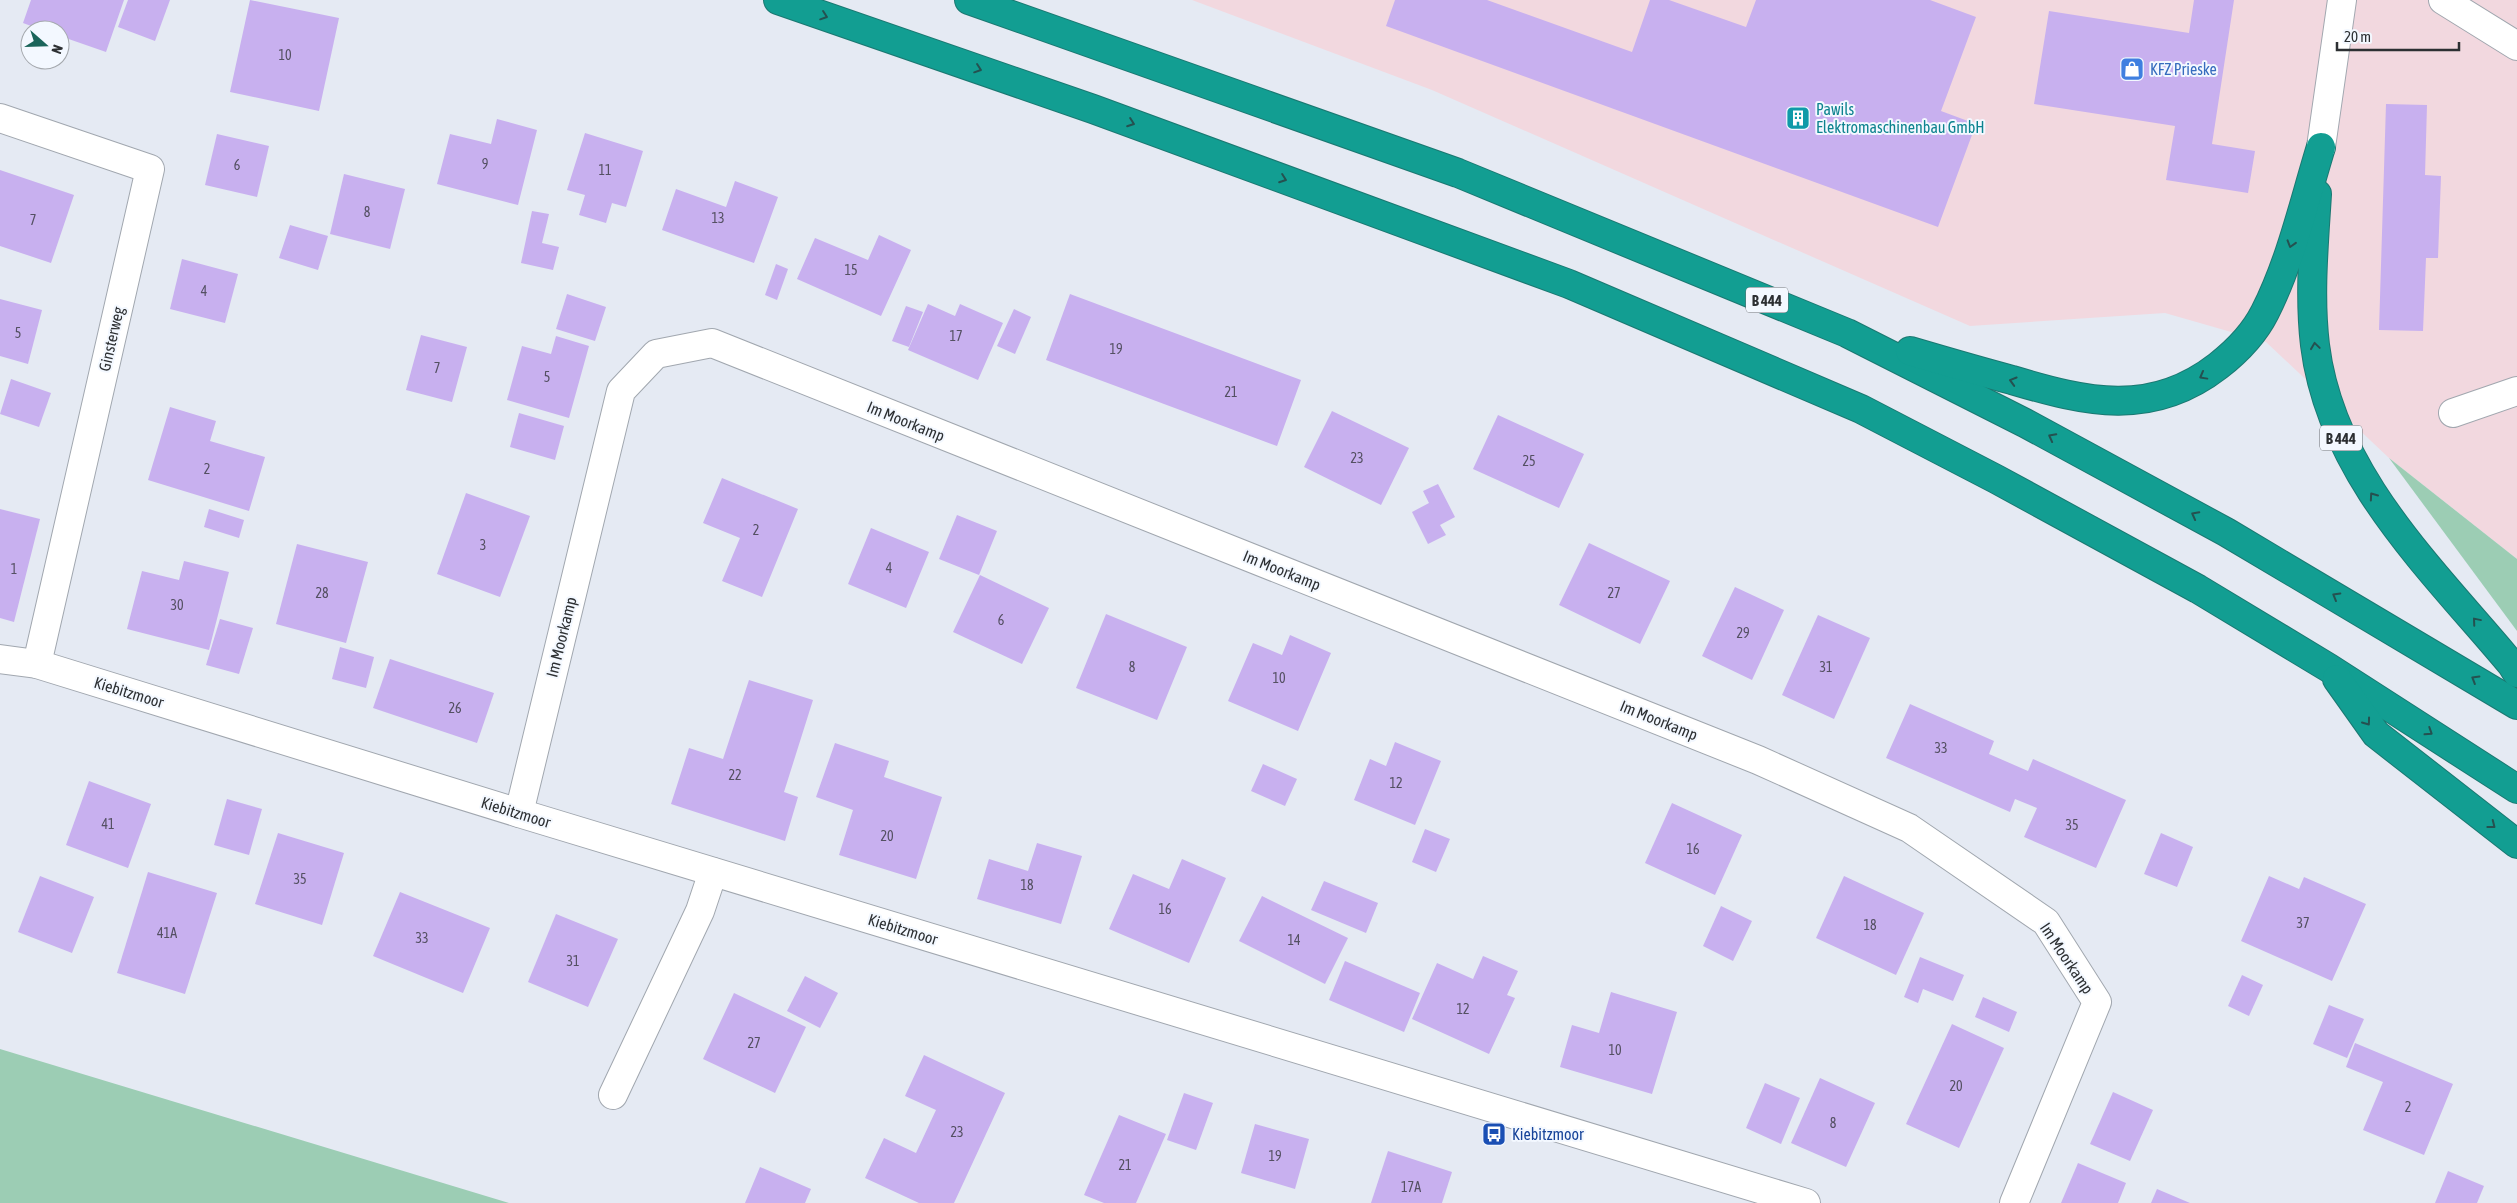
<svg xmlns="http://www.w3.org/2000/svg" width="2517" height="1203" viewBox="0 0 2517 1203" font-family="'Asap Condensed',sans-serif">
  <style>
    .industrial { fill: #f2d8df }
    .green { fill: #9ccdb4 }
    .building { fill: #c8b0ef }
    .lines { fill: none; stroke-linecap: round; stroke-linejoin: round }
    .minor-casing { stroke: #a1a7af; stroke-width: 30 }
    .highway-casing { stroke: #1b7871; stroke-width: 30 }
    .minor { stroke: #fff; stroke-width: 28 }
    .highway { stroke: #129e92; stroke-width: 28 }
    .oneway { stroke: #255150 }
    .labels { text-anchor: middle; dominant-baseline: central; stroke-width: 4; stroke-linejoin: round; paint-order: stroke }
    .number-label { font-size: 14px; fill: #545062 }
    .shield { fill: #f3f8ff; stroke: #686c70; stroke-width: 1 }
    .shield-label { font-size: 15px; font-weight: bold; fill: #2d3033 }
    .shop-label { font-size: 16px; fill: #366cbe; stroke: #f3f8ff; text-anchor: start }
    .culture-label { font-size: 16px; fill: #0d838f; stroke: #f3f8ff; text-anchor: start }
    .street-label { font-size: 16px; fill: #2d3033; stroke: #f3f8ff }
    .transit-label { font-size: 16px; fill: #164399; stroke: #f3f8ff; text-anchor: start }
  </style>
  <rect width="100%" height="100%" fill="#e5eaf3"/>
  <!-- industrial -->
  <path class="industrial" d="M 1192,0 L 2517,0 L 2517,559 L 2389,458 L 2266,342 L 2165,313 L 1970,326 L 1432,90 Z"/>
  <!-- green -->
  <g class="green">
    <path d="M 2389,458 L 2517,559 L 2517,631 Z"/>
    <path d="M 0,1049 L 509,1203 L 0,1203 Z"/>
  </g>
  <!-- building -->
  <g class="building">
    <path d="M 31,0 L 124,0 L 106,52 L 60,36 L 60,30 L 42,30 L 23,23 Z"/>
    <path d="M 128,0 L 170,0 L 155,41 L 118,27 Z"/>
    <path d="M 250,0 L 339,18 L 319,111 L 230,92 Z"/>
    <path d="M 1395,0 L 1487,0 L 1632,52 L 1650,0 L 1669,0 L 1746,27 L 1756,0 L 1930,0 L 1976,17 L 1941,111 L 1976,124 L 1938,227 L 1386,26 Z"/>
    <path d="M 2194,0 L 2234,0 L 2212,144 L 2255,151 L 2248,193 L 2166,180 L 2175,126 L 2034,104 L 2049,11 L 2189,33 Z"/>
    <path d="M 2386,104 L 2427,105 L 2425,175 L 2441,176 L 2438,258 L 2426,258 L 2423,331 L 2379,330 Z"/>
    <path d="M 497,119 L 537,130 L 518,205 L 437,184 L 450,134 L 491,144 Z"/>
    <path d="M 585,133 L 643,151 L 626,207 L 612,203 L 606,223 L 579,215 L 585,195 L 567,190 Z"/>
    <path d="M 217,134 L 269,146 L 257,197 L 205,185 Z"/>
    <path d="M 0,170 L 74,195 L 51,263 L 0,246 Z"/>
    <path d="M 344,174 L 405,189 L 390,249 L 330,234 Z"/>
    <path d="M 735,181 L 778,197 L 754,263 L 662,230 L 676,189 L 726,207 Z"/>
    <path d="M 532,211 L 549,214 L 542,243 L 559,247 L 553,270 L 521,263 Z"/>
    <path d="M 290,225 L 328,236 L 318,270 L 279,258 Z"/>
    <path d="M 879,235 L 911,250 L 881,316 L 797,279 L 815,238 L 868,260 Z"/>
    <path d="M 182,259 L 238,274 L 225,323 L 170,309 Z"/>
    <path d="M 776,264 L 788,269 L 777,300 L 765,295 Z"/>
    <path d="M 567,294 L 606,307 L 595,341 L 556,329 Z"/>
    <path d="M 1070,294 L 1301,380 L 1277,446 L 1046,360 Z"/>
    <path d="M 0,299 L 42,310 L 28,364 L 0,356 Z"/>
    <path d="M 928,304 L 955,316 L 960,304 L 1003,323 L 978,380 L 908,350 Z"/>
    <path d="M 906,306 L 923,312 L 909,347 L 892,341 Z"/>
    <path d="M 1014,309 L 1031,317 L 1015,354 L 997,346 Z"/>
    <path d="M 421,335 L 467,347 L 452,402 L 406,390 Z"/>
    <path d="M 556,336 L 589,346 L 569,418 L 507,400 L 522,346 L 551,354 Z"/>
    <path d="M 11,379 L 51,393 L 39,427 L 0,414 Z"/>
    <path d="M 170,407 L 216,421 L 210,441 L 265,457 L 249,511 L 148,480 Z"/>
    <path d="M 1332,411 L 1409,448 L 1381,505 L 1304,467 Z"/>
    <path d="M 519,413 L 564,426 L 555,460 L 510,447 Z"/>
    <path d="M 1498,415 L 1584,454 L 1559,508 L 1473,469 Z"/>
    <path d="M 722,478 L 798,509 L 762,597 L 722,581 L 740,538 L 703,523 Z"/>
    <path d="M 1438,484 L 1455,517 L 1440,525 L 1446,535 L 1428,544 L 1412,512 L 1429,503 L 1423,491 Z"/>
    <path d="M 466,493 L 530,516 L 500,597 L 437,574 Z"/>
    <path d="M 0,509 L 40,519 L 14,622 L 0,618 Z"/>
    <path d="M 209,509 L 244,520 L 239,538 L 204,527 Z"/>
    <path d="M 957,515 L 997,531 L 979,575 L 939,559 Z"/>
    <path d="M 871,528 L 929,552 L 906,608 L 848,584 Z"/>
    <path d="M 1589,543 L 1670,581 L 1640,644 L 1559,605 Z"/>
    <path d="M 297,544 L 368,562 L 346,643 L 276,624 Z"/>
    <path d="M 184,561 L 229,572 L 209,650 L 127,629 L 142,571 L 179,580 Z"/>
    <path d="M 980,575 L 1049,608 L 1022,664 L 953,632 Z"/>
    <path d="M 1735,587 L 1784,610 L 1752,680 L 1702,656 Z"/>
    <path d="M 1106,614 L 1187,647 L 1157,720 L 1076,688 Z"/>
    <path d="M 1818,615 L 1870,638 L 1834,719 L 1782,695 Z"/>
    <path d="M 220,619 L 253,628 L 239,674 L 206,665 Z"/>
    <path d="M 1290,635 L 1331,653 L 1298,731 L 1228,701 L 1253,643 L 1282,655 Z"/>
    <path d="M 340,647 L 374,657 L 366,688 L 332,679 Z"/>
    <path d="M 390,659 L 494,693 L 477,743 L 373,708 Z"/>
    <path d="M 749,680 L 813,700 L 784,792 L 798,797 L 785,841 L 671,804 L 689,748 L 723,759 Z"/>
    <path d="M 1910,704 L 1994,741 L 1989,754 L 2028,771 L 2033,759 L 2126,800 L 2096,868 L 2024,837 L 2037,808 L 2015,799 L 2010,812 L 1886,758 Z"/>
    <path d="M 1395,742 L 1441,761 L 1415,825 L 1354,800 L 1370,759 L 1386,766 Z"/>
    <path d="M 835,743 L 889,761 L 884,777 L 942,797 L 916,879 L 839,855 L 853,810 L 816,797 Z"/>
    <path d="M 1263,764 L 1297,779 L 1285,806 L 1251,791 Z"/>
    <path d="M 89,781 L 151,804 L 128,868 L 66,845 Z"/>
    <path d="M 227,799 L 262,809 L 249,855 L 214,845 Z"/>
    <path d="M 1672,803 L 1742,835 L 1715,895 L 1645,863 Z"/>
    <path d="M 1425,829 L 1450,839 L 1436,872 L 1412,862 Z"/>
    <path d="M 278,833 L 344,853 L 322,925 L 255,904 Z"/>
    <path d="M 2161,833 L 2193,847 L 2177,887 L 2144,874 Z"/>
    <path d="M 1037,843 L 1082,856 L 1061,924 L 977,899 L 989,859 L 1028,871 Z"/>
    <path d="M 1182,859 L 1226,878 L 1189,963 L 1109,929 L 1133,874 L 1169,889 Z"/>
    <path d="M 148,872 L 217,893 L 185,994 L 117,973 Z"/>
    <path d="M 40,876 L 94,897 L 72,953 L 18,932 Z"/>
    <path d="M 1844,876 L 1924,913 L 1896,975 L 1816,938 Z"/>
    <path d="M 2269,876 L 2299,889 L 2304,877 L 2366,904 L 2332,981 L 2241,941 Z"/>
    <path d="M 1324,881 L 1378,903 L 1366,933 L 1311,910 Z"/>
    <path d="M 400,892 L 490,928 L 463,993 L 373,956 Z"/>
    <path d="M 1262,896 L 1348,938 L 1325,984 L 1239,941 Z"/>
    <path d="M 1721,906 L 1752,921 L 1733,961 L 1703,946 Z"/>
    <path d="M 556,914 L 618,939 L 588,1007 L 528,982 Z"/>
    <path d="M 1483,956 L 1518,971 L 1507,995 L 1515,998 L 1489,1054 L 1412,1019 L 1437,963 L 1473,979 Z"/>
    <path d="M 1920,957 L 1964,975 L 1953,1001 L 1923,989 L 1918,1003 L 1904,997 Z"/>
    <path d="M 1345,961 L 1420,993 L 1404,1032 L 1329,1000 Z"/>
    <path d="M 2242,975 L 2263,985 L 2249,1016 L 2228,1006 Z"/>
    <path d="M 805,976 L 838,993 L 820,1028 L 787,1011 Z"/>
    <path d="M 1611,992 L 1677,1012 L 1652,1094 L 1560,1067 L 1572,1025 L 1599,1033 Z"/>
    <path d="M 734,993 L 806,1027 L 775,1093 L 703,1059 Z"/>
    <path d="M 1983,997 L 2017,1012 L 2009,1032 L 1975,1017 Z"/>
    <path d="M 2329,1005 L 2364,1019 L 2347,1058 L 2313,1044 Z"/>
    <path d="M 1952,1024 L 2004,1048 L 1959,1148 L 1906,1124 Z"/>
    <path d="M 2355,1043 L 2453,1084 L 2424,1155 L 2363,1130 L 2383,1082 L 2346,1067 Z"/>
    <path d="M 924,1055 L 1005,1093 L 954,1203 L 919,1203 L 865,1178 L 884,1138 L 916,1153 L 936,1110 L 905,1096 Z"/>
    <path d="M 1820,1078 L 1875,1103 L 1846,1167 L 1791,1143 Z"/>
    <path d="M 1765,1083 L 1800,1098 L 1781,1144 L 1746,1128 Z"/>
    <path d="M 2113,1092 L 2153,1110 L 2130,1161 L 2090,1144 Z"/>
    <path d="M 1184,1093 L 1213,1103 L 1196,1150 L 1167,1140 Z"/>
    <path d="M 1119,1115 L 1166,1134 L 1136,1203 L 1104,1203 L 1084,1195 Z"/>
    <path d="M 1255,1124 L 1309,1139 L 1295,1189 L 1241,1173 Z"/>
    <path d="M 1388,1151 L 1452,1172 L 1442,1203 L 1371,1203 Z"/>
    <path d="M 2078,1163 L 2126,1183 L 2118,1203 L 2061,1203 Z"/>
    <path d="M 760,1167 L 811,1189 L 805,1203 L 745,1203 Z"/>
    <path d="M 2448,1171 L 2484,1186 L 2477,1203 L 2435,1203 Z"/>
    <path d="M 2157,1189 L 2190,1203 L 2151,1203 Z"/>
  </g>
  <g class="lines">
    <!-- minor casing -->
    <g class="minor-casing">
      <g id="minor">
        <path d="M 2443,0 L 2517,46"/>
        <path d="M 0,118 L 150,169 L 37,664"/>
        <path d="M 2321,147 L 2342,0"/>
        <path d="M 2453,413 L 2517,391"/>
        <path d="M 0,659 L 37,664 L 519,813 L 1806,1203"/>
        <path d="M 519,813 L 621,391 L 656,354 L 712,343 L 1758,760 L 1909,828 L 2046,922 L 2097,1002 L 2014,1203"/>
        <path d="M 613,1095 L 700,911 L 713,872"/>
      </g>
    </g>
    <!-- highway casing -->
    <g class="highway-casing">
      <g id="highway">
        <path d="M 778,0 L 1093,109 L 1569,284 L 1861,409 L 1996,479 L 2198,589 L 2329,668 L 2517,789"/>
        <path d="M 969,0 L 1458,173 L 1847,333 L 2025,423 L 2226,532 L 2517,705"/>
        <path d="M 2317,194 C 2314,244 2309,295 2315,345 C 2331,475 2432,569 2512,665 L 2517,673"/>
        <path d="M 1910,351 C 1944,361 1978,371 2012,380 C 2086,402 2151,418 2218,366 C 2236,352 2254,334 2265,312 C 2291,261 2304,202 2321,147"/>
        <path d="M 2337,679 L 2376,734 L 2517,844"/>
      </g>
    </g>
    <!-- minor -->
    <use href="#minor" class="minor"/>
    <!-- highway -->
    <use href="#highway" class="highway"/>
  </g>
  <!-- one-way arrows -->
  <defs><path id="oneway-chevron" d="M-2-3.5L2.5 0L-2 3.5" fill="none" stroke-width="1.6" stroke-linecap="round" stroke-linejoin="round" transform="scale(1.25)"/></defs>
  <g class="oneway">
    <use href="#oneway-chevron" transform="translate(824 16) rotate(19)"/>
    <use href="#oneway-chevron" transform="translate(978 69) rotate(19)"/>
    <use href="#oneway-chevron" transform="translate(1131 123) rotate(20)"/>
    <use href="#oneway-chevron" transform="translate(1283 179) rotate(20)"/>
    <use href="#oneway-chevron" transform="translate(2291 244) rotate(107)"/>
    <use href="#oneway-chevron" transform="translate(2315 346) rotate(-98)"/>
    <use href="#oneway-chevron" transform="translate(2203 376) rotate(151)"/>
    <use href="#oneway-chevron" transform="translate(2013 381) rotate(-164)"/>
    <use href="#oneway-chevron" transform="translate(2052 437) rotate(-152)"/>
    <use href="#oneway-chevron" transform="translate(2373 496) rotate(-125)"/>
    <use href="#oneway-chevron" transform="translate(2195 515) rotate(-152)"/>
    <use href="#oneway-chevron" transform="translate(2336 596) rotate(-150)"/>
    <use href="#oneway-chevron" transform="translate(2476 621) rotate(-130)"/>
    <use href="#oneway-chevron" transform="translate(2475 679) rotate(-149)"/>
    <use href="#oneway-chevron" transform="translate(2367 722) rotate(54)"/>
    <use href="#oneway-chevron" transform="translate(2429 732) rotate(33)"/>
    <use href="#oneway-chevron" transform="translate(2492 825) rotate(38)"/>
  </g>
  <!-- icons -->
  <defs>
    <g id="shop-square" transform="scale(1.25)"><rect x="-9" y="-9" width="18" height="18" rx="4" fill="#3f7fe0" stroke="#f3f8ff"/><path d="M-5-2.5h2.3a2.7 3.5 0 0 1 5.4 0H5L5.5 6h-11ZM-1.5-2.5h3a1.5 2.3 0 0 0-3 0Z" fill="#fff"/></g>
    <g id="building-square" transform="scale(1.25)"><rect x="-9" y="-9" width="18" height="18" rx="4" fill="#0f9aa8" stroke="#f3f8ff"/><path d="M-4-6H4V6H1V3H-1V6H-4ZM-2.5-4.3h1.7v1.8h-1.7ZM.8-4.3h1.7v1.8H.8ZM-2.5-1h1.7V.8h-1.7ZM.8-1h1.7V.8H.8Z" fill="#fff"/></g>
    <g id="bus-square" transform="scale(1.25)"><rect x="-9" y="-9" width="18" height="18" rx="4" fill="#1a4fb4" stroke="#f3f8ff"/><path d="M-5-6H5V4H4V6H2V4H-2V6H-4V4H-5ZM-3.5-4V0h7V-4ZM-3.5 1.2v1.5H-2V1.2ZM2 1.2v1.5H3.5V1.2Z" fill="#fff"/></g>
  </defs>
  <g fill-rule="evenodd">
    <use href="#shop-square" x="2132" y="69"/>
    <use href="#building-square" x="1798" y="118"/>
    <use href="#bus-square" x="1494" y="1134"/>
  </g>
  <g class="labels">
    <!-- number labels -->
    <g class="number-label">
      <text x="285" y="55">10</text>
      <text x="485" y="164">9</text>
      <text x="237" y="165">6</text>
      <text x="605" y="170">11</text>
      <text x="367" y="212">8</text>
      <text x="718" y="218">13</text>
      <text x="33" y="220">7</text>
      <text x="851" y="270">15</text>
      <text x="204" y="291">4</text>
      <text x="18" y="333">5</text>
      <text x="956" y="336">17</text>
      <text x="1116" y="349">19</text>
      <text x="437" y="368">7</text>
      <text x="547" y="377">5</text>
      <text x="1231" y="392">21</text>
      <text x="1357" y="458">23</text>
      <text x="1529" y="461">25</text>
      <text x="207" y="469">2</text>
      <text x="756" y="530">2</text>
      <text x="483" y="545">3</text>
      <text x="889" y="568">4</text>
      <text x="14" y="569">1</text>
      <text x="322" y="593">28</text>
      <text x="1614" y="593">27</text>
      <text x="177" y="605">30</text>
      <text x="1001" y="620">6</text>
      <text x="1743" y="633">29</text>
      <text x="1132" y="667">8</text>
      <text x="1826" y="667">31</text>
      <text x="1279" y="678">10</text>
      <text x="455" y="708">26</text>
      <text x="1941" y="748">33</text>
      <text x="735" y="775">22</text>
      <text x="1396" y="783">12</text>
      <text x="108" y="824">41</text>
      <text x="2072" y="825">35</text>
      <text x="887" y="836">20</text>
      <text x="1693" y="849">16</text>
      <text x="300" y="879">35</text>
      <text x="1027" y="885">18</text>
      <text x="1165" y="909">16</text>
      <text x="2303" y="923">37</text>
      <text x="1870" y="925">18</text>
      <text x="167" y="933">41A</text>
      <text x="422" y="938">33</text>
      <text x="1294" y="940">14</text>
      <text x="573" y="961">31</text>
      <text x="1463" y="1009">12</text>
      <text x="754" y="1043">27</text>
      <text x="1615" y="1050">10</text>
      <text x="1956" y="1086">20</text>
      <text x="2408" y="1107">2</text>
      <text x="1833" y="1123">8</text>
      <text x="957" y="1132">23</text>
      <text x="1275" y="1156">19</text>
      <text x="1125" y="1165">21</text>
      <text x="1411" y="1187">17A</text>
    </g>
    <!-- shield labels -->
    <g class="shield">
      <rect x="1746" y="287.5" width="42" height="25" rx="4"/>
      <rect x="2320" y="425.5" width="42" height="25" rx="4"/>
    </g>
    <g class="shield-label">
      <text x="1767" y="300">B 444</text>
      <text x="2341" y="438">B 444</text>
    </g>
    <!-- shop labels -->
    <g class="shop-label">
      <text x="2150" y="69">KFZ Prieske</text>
    </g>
    <!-- culture labels -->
    <g class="culture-label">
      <text x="1816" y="109">Pawils<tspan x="1816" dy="18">Elektromaschinenbau GmbH</tspan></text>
    </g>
    <!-- street labels -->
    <g class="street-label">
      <text transform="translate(111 339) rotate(-77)">Ginsterweg</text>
      <text transform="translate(906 421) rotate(22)">Im Moorkamp</text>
      <text transform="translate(1282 570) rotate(22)">Im Moorkamp</text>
      <text transform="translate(561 637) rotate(-76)">Im Moorkamp</text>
      <text transform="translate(129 692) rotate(17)">Kiebitzmoor</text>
      <text transform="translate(1659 720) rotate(22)">Im Moorkamp</text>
      <text transform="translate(516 812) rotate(17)">Kiebitzmoor</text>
      <text transform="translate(903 929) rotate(17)">Kiebitzmoor</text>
      <text transform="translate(2067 958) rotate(56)">Im Moorkamp</text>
    </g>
    <!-- transit labels -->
    <g class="transit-label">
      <text x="1512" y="1134">Kiebitzmoor</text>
    </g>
  </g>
  <!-- north arrow -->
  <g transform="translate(45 45) rotate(110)"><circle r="24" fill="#f3f8ff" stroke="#a4a8ad"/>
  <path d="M0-4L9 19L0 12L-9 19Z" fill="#1a645a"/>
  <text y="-8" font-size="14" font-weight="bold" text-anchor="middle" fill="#2d3033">N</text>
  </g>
  <!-- scale -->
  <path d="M2337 42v8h122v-8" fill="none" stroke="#2d3033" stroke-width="2.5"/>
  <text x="2344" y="42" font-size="15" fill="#2d3033" stroke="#f3f8ff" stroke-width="4" paint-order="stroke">20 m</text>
</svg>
